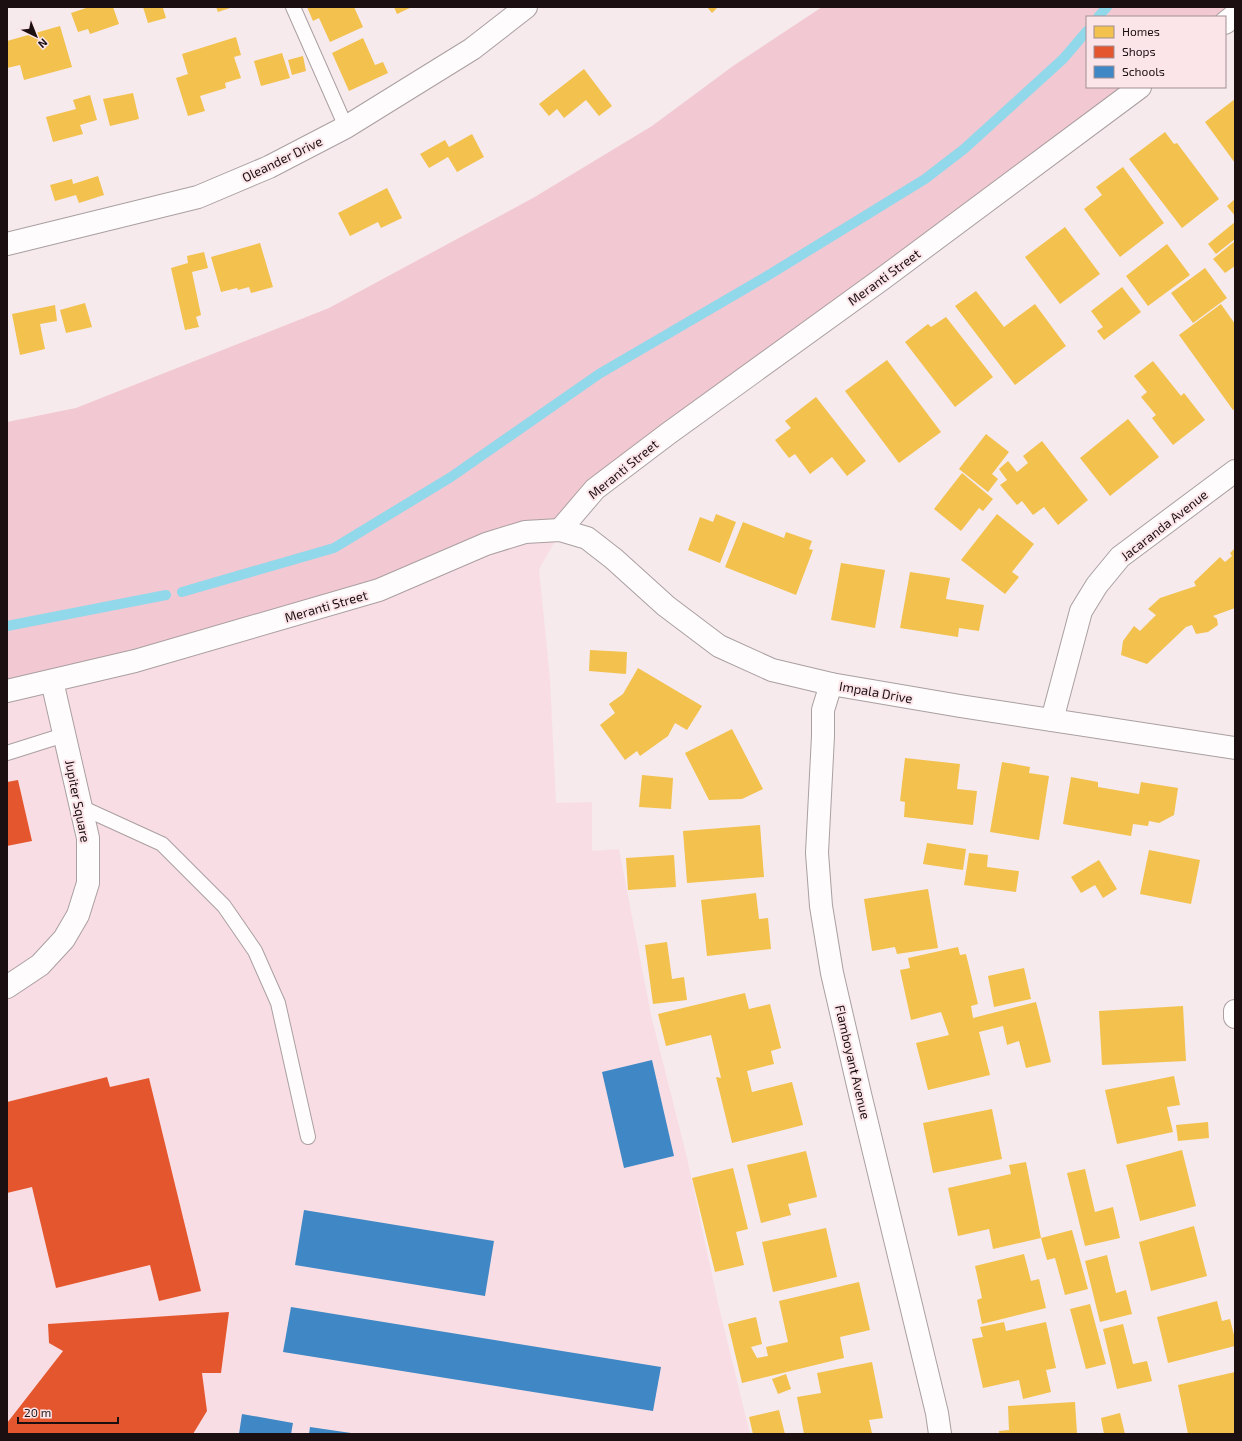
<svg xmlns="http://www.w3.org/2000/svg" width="1242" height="1441" viewBox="0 0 1242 1441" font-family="'Exo 2',sans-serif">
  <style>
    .built { fill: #f8dee4 }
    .green { fill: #f2c8d2 }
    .homes { fill: #f2c14e }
    .shops { fill: #e4572e }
    .schools { fill: #3f88c5 }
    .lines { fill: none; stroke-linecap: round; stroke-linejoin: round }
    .stream { stroke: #91d8eb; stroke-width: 10 }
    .service-casing { stroke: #aa9fa1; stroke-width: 16 }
    .minor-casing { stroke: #aa9fa1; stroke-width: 24 }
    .service { stroke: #fefcfc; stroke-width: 14 }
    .minor { stroke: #fefcfc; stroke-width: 22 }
    .labels { text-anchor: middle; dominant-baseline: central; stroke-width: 4; stroke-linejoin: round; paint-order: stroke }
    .street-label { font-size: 13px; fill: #1b0f11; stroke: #fbe5e9 }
  </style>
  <rect width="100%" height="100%" fill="#f6eaec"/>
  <!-- built -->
  <path class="built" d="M 561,531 L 539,569 L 550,679 L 556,803 L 592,802 L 592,851 L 619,849 L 651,1015 L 687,1158 L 718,1303 L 750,1434 L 7,1434 L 7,692 L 486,546 Z"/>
  <!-- green -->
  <path class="green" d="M 822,7 L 1235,7 L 1225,17 L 1087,17 L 1087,87 L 1141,87 L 668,435 L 561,531 L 486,546 L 7,692 L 7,422 L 76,408 L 329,308 L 533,198 L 652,126 L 733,66 Z"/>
  <!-- homes -->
  <g class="homes">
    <path d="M 89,7 L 113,7 L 119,24 L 90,34 L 88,29 L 78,32 L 71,13 Z"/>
    <path d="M 143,7 L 167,7 L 163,8 L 166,18 L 148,23 Z"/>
    <path d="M 216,7 L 233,7 L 218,12 Z"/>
    <path d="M 307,7 L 354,7 L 363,27 L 330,42 L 319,18 L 313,21 Z"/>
    <path d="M 394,7 L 412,7 L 397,14 Z"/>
    <path d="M 707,7 L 718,7 L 712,13 Z"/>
    <path d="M 60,26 L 72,67 L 24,80 L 20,65 L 7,68 L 7,41 Z"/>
    <path d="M 236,37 L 241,55 L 234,57 L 241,78 L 225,83 L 226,88 L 200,96 L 205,111 L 188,116 L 176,78 L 188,74 L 182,54 Z"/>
    <path d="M 363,38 L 375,65 L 383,62 L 388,73 L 349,91 L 332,53 Z"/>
    <path d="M 282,53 L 290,78 L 261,86 L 254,61 Z"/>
    <path d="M 303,56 L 306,71 L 292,75 L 288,60 Z"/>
    <path d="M 584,69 L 612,106 L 599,116 L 586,100 L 564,118 L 557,109 L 549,116 L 539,104 Z"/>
    <path d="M 133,93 L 139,119 L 110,126 L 103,99 Z"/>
    <path d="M 90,95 L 97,120 L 80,125 L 83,134 L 53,142 L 46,117 L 76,109 L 73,100 Z"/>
    <path d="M 1235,99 L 1235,163 L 1205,122 Z"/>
    <path d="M 1165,132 L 1174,144 L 1177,143 L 1219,199 L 1182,228 L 1129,159 Z"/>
    <path d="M 472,134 L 484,157 L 457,172 L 448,157 L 429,168 L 420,154 L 445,140 L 449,147 Z"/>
    <path d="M 1123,167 L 1164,223 L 1120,257 L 1084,209 L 1102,195 L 1096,187 Z"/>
    <path d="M 98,176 L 104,195 L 79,203 L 76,195 L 55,201 L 50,185 L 72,179 L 73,184 Z"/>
    <path d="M 387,188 L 402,218 L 381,228 L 378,222 L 350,236 L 338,213 Z"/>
    <path d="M 1235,199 L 1235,216 L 1227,206 Z"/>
    <path d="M 1235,222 L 1235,239 L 1216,254 L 1208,244 Z"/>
    <path d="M 1065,227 L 1100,274 L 1060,304 L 1025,257 Z"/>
    <path d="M 1235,241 L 1235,266 L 1225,273 L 1213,259 Z"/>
    <path d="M 260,243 L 273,287 L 251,293 L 249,287 L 238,290 L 237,288 L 221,292 L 211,257 Z"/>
    <path d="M 1167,244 L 1190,275 L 1148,306 L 1126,276 Z"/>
    <path d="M 204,252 L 208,268 L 192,272 L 201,315 L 196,317 L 199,327 L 185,330 L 171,268 L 188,263 L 187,256 Z"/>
    <path d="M 1205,268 L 1227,298 L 1193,323 L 1171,293 Z"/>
    <path d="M 1122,287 L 1141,312 L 1104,340 L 1097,331 L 1103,327 L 1091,311 Z"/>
    <path d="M 976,291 L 1004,327 L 1035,304 L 1066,346 L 1015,385 L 955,306 Z"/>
    <path d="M 85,303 L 92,327 L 66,333 L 60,310 Z"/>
    <path d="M 1221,304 L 1235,324 L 1235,409 L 1233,410 L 1179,335 Z"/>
    <path d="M 55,305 L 57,321 L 40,324 L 45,349 L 20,355 L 12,314 Z"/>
    <path d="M 946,317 L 993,377 L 955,407 L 905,342 L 928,324 L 931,327 Z"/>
    <path d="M 887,360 L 941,432 L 899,463 L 845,391 Z"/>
    <path d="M 1153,361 L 1181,396 L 1184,393 L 1205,420 L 1173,445 L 1152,418 L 1156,415 L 1141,397 L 1147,392 L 1134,376 Z"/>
    <path d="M 816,397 L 866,461 L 847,476 L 832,457 L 810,474 L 795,454 L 789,458 L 775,440 L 791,428 L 785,421 Z"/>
    <path d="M 1128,419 L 1159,457 L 1110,496 L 1080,458 Z"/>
    <path d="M 986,434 L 1009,452 L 992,474 L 998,479 L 988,492 L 959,469 Z"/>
    <path d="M 1042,441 L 1088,500 L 1058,525 L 1044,507 L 1033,515 L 1022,501 L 1017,505 L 1000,485 L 1007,480 L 999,469 L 1008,461 L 1017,472 L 1028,463 L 1023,456 Z"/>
    <path d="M 962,473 L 993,499 L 983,511 L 979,508 L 961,531 L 934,509 Z"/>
    <path d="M 716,514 L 736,522 L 720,563 L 688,550 L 700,517 L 713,522 Z"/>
    <path d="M 997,514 L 1034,544 L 1012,572 L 1019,577 L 1005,594 L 961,560 Z"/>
    <path d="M 743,522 L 784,538 L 786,532 L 812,541 L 809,549 L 813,550 L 796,595 L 725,567 Z"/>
    <path d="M 1235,548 L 1235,608 L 1213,616 L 1217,619 L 1218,625 L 1208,632 L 1196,634 L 1192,625 L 1186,627 L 1147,664 L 1121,655 L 1123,641 L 1134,626 L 1140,631 L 1156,615 L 1148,609 L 1160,598 L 1196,586 L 1194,582 L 1220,557 L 1225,562 L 1232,556 L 1230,553 Z"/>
    <path d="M 841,563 L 885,570 L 875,628 L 831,620 Z"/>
    <path d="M 910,572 L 950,578 L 946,599 L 984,605 L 979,631 L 959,628 L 958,637 L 900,628 Z"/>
    <path d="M 590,650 L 627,652 L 626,674 L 589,671 Z"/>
    <path d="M 638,668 L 702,706 L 687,730 L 675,723 L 668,736 L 640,756 L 637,751 L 625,760 L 600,725 L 615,713 L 609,704 L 623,694 Z"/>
    <path d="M 732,729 L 763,789 L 742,799 L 709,800 L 685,753 Z"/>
    <path d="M 905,758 L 960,764 L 957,789 L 977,791 L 973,825 L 904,817 L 905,802 L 900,801 Z"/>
    <path d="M 1002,762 L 1030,767 L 1029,773 L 1049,776 L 1039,840 L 990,832 Z"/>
    <path d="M 642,775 L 673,778 L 671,809 L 639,807 Z"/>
    <path d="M 1071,777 L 1098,782 L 1098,787 L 1139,794 L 1141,782 L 1178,788 L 1174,815 L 1159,823 L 1149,821 L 1148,826 L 1133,824 L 1131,836 L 1063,824 Z"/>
    <path d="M 760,825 L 764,877 L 687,883 L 683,831 Z"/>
    <path d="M 927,843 L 966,849 L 963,870 L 923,864 Z"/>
    <path d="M 1149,850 L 1200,860 L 1191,904 L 1140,894 Z"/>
    <path d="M 969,853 L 988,855 L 987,867 L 1019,871 L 1016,892 L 964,885 Z"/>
    <path d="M 674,855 L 676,887 L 628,890 L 626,858 Z"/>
    <path d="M 1099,860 L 1117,889 L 1103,898 L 1095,885 L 1081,893 L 1071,877 Z"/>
    <path d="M 928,889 L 938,948 L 897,954 L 895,947 L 872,951 L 864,899 Z"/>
    <path d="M 756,893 L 759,919 L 768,918 L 771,949 L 707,956 L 701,900 Z"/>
    <path d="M 667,942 L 672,979 L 684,977 L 687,1000 L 653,1004 L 645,945 Z"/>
    <path d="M 958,947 L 960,955 L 966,954 L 978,1004 L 971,1006 L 973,1018 L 1036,1002 L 1051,1062 L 1026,1068 L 1019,1041 L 1007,1045 L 1003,1026 L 979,1032 L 990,1075 L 928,1090 L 916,1043 L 949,1035 L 941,1012 L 911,1020 L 900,970 L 910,968 L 908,958 Z"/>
    <path d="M 1024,968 L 1031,999 L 994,1007 L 988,976 Z"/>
    <path d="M 745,993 L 749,1009 L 770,1004 L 781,1048 L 771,1051 L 774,1064 L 747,1071 L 752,1092 L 792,1082 L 803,1125 L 732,1143 L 716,1077 L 721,1078 L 711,1035 L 666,1046 L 658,1014 Z"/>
    <path d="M 1183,1006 L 1186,1061 L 1102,1065 L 1099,1011 Z"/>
    <path d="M 1174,1076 L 1180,1105 L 1167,1107 L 1173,1132 L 1117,1144 L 1105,1090 Z"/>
    <path d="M 992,1109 L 1002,1159 L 933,1173 L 923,1123 Z"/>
    <path d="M 1208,1122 L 1209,1138 L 1178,1141 L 1176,1125 Z"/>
    <path d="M 1182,1150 L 1196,1206 L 1140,1221 L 1126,1165 Z"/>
    <path d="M 806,1151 L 817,1197 L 788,1204 L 791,1215 L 761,1223 L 747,1165 Z"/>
    <path d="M 1026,1162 L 1041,1238 L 993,1249 L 989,1229 L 958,1236 L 948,1188 L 1011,1174 L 1009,1165 Z"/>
    <path d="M 733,1168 L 748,1229 L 736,1232 L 744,1265 L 715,1272 L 692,1178 Z"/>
    <path d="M 1085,1169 L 1095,1212 L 1113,1207 L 1120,1238 L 1085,1246 L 1067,1173 Z"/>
    <path d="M 1194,1226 L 1207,1276 L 1151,1291 L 1139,1242 Z"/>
    <path d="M 826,1228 L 837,1277 L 773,1292 L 762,1242 Z"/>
    <path d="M 1072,1230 L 1088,1289 L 1065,1295 L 1055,1258 L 1047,1260 L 1041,1238 Z"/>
    <path d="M 1024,1254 L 1031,1281 L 1039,1279 L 1046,1308 L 982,1324 L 977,1300 L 982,1298 L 975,1266 Z"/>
    <path d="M 1107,1255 L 1116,1293 L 1126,1290 L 1132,1314 L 1100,1322 L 1085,1261 Z"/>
    <path d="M 859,1282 L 870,1330 L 840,1337 L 844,1358 L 742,1383 L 728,1324 L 756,1317 L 762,1344 L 751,1347 L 757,1358 L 768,1356 L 766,1347 L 788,1342 L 779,1301 Z"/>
    <path d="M 1217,1301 L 1222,1321 L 1230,1319 L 1235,1339 L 1235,1346 L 1168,1363 L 1157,1317 Z"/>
    <path d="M 1090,1304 L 1106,1364 L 1086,1369 L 1070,1309 Z"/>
    <path d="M 1004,1322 L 1006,1331 L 1046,1322 L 1056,1368 L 1046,1370 L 1051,1392 L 1023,1399 L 1019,1380 L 983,1388 L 972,1339 L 983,1337 L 980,1327 Z"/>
    <path d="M 1123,1324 L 1133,1364 L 1147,1361 L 1152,1381 L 1117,1389 L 1103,1329 Z"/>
    <path d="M 872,1362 L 883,1418 L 869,1420 L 872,1433 L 804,1434 L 797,1397 L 821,1393 L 817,1373 Z"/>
    <path d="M 1235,1372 L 1235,1434 L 1188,1434 L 1178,1385 Z"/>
    <path d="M 786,1374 L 791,1389 L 778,1394 L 772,1379 Z"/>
    <path d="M 1075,1402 L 1077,1434 L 999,1434 L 999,1431 L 1009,1430 L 1008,1406 Z"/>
    <path d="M 779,1410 L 785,1434 L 753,1434 L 749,1417 Z"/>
    <path d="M 1120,1413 L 1125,1434 L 1104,1434 L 1101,1418 Z"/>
  </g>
  <!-- shops -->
  <g class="shops">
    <path d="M 18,780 L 32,841 L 7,846 L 7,782 Z"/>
    <path d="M 107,1077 L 110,1087 L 149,1078 L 201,1291 L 159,1301 L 150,1265 L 56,1288 L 32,1187 L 7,1193 L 7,1102 Z"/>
    <path d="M 229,1312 L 221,1373 L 202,1373 L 207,1411 L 193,1434 L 7,1434 L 7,1423 L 63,1351 L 49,1343 L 48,1324 Z"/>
  </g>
  <!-- schools -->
  <g class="schools">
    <path d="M 652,1060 L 674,1156 L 624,1168 L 602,1072 Z"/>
    <path d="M 304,1210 L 494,1241 L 485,1296 L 295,1265 Z"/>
    <path d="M 291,1307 L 661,1367 L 653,1411 L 283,1352 Z"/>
    <path d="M 242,1414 L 293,1423 L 291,1434 L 239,1434 Z"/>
    <path d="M 310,1427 L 351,1433 L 351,1434 L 309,1434 Z"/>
  </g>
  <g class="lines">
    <!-- stream -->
    <g class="stream">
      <path d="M 1098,17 L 1107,7"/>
      <path d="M 182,592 L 334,548 L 451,477 L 599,374 L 772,273 L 925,179 L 964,149 L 1063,59 L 1087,31"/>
      <path d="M 7,626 L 166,595"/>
    </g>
    <!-- service casing -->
    <g class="service-casing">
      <g id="service">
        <path d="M 293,7 L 346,127"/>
        <path d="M 7,753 L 64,735"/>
        <path d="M 81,807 L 162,844 L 224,906 L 255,951 L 278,1003 L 308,1137"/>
      </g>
    </g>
    <!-- minor casing -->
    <g class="minor-casing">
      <g id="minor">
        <path d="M 1225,23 L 1235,15"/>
        <path d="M 7,244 L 198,197 L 269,167 L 346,127 L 472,49 L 526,7"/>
        <path d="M 560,530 L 595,489 L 669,433 L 882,279 L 1140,87"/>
        <path d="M 831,684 L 823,710 L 823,736 L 817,853 L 821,906 L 832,973 L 860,1094 L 937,1413 L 940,1434"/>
        <path d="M 7,691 L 135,661 L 379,590 L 486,544 L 525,532 L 560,530 L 587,538 L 614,559 L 666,606 L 719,646 L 772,670 L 831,684 L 960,706 L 1235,748"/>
        <path d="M 1052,720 L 1081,611 L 1097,585 L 1120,557 L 1235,471"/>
        <path d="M 7,987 L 40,965 L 64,939 L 78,915 L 88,883 L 88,838 L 52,681"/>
        <path d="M 1235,1011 L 1235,1017"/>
      </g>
    </g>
    <!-- service -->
    <use href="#service" class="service"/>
    <!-- minor -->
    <use href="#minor" class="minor"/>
  </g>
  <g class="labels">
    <!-- street labels -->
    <g class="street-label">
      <text transform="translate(282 159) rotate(-26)">Oleander Drive</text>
      <text transform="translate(884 277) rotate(-36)">Meranti Street</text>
      <text transform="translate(623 469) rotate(-39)">Meranti Street</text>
      <text transform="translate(1164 525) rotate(-38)">Jacaranda Avenue</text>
      <text transform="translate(326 606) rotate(-16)">Meranti Street</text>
      <text transform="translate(876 692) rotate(10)">Impala Drive</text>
      <text transform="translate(78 801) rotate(79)">Jupiter Square</text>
      <text transform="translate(853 1062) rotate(77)">Flamboyant Avenue</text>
    </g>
  </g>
  <!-- border -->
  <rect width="1242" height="1441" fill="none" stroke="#1b0f11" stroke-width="16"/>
  <!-- legend -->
  <rect x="1086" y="16" width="140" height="72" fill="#fbe5e9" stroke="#a18f93"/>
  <rect x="1094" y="26" width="20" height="12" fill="#f2c14e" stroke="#a18f93"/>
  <text x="1122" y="36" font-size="12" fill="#1b0f11">Homes</text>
  <rect x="1094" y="46" width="20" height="12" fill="#e4572e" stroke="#a18f93"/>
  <text x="1122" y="56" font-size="12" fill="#1b0f11">Shops</text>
  <rect x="1094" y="66" width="20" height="12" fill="#3f88c5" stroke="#a18f93"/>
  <text x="1122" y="76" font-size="12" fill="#1b0f11">Schools</text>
  <!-- north arrow -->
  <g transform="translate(36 36) rotate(137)" stroke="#fbe5e9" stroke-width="3" paint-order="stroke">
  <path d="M0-3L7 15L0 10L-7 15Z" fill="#1b0f11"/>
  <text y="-6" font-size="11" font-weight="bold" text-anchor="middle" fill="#1b0f11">N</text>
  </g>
  <!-- scale -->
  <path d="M18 1417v6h100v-6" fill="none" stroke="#1b0f11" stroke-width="2"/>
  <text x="24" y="1417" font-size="12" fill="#1b0f11" stroke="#fbe5e9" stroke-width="3" paint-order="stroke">20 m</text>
</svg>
